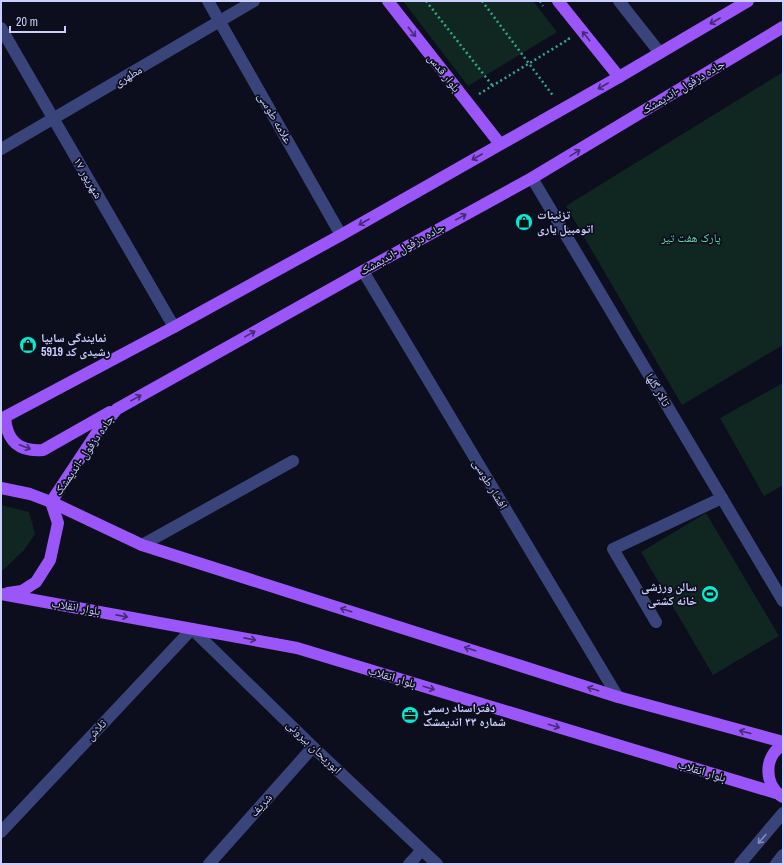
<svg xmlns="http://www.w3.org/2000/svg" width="784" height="865" viewBox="0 0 784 865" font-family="'Archivo Narrow','Noto Naskh Arabic',sans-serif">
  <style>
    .green { fill: #102721 }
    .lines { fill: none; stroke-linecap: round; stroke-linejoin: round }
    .path { stroke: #32aa8a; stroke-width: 2.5; stroke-dasharray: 2 3; stroke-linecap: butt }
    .minor { stroke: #39447a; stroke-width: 12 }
    .major { stroke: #9a56f8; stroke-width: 12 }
    .oneway { stroke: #452a75 }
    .oneway2 { stroke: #828abc }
    .labels { text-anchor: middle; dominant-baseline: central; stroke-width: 3.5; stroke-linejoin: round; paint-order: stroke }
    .street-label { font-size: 12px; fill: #cacffd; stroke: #0c0d1d }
    .poi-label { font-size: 12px; font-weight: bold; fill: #cacffd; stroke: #0c0d1d; text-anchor: start }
    .park-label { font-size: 12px; fill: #5bd99f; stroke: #0c0d1d }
  </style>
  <rect width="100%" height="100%" fill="#0c0d1d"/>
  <!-- green -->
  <g class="green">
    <path d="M 403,1 L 533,1 L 557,32 L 468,86 Z"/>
    <path d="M 783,72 L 783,345 L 682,405 L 566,206 Z"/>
    <path d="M 783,383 L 783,485 L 764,496 L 720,418 Z"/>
    <path d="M 1,505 L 29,512 L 35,534 L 24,550 L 3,570 L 1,570 Z"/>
    <path d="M 706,513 L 779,636 L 713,675 L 641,552 Z"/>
  </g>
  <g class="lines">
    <!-- path -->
    <g class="path">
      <path d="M 426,1 L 492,85"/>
      <path d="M 482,1 L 554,97"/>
      <path d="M 540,1 L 543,6"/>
      <path d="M 479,94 L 569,39 L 568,38"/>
    </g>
    <!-- minor -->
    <g class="minor">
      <path d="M 208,1 L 341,235"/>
      <path d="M 619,1 L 660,53"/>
      <path d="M 1,28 L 174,327"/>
      <path d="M 1,149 L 254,1"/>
      <path d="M 532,178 L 783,601"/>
      <path d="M 363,271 L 618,697"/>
      <path d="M 142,545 L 293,461"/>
      <path d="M 656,622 L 613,549 L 722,498"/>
      <path d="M 1,832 L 192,629 L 313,747 L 437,864"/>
      <path d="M 209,864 L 313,747"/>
      <path d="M 409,864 L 422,850"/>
      <path d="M 740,864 L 783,813"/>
      <path d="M 776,864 L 783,855"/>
    </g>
    <!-- major -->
    <g class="major">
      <path d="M 388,1 L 500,144"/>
      <path d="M 558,1 L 619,77"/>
      <path d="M 783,27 L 532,178 L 363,271 L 117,409 L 98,431 L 51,502 L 142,545 L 618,697 L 783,742"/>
      <path d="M 5,418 C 7,441 19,452 43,450 L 110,412"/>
      <path d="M 1,419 L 174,327 L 341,235 L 619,77 L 748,1"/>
      <path d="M 1,488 L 30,494 L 51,502 L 58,523 L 50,560 L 36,582 L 22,591 L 8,593"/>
      <path d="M 1,594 L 297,648 L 776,793"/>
      <path d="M 783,745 C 763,756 764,786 783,797"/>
    </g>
  </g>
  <!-- one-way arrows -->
  <defs><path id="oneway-shaft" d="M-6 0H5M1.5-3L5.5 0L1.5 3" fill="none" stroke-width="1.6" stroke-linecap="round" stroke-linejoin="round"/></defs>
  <g class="oneway">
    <use href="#oneway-shaft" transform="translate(715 21) rotate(150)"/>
    <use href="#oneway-shaft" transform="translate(412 32) rotate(52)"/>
    <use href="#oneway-shaft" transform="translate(586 36) rotate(-129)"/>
    <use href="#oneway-shaft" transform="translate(603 86) rotate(150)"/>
    <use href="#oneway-shaft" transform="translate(575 153) rotate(-31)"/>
    <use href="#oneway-shaft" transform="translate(477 157) rotate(150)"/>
    <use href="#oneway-shaft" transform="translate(461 217) rotate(-29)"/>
    <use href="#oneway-shaft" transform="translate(364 222) rotate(150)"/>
    <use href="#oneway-shaft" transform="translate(250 334) rotate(-29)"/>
    <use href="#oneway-shaft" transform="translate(136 398) rotate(-29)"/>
    <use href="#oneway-shaft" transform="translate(25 447) rotate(21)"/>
    <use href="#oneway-shaft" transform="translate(346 610) rotate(-162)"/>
    <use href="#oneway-shaft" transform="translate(122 616) rotate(11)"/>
    <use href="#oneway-shaft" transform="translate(250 639) rotate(11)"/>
    <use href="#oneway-shaft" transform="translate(470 649) rotate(-162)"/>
    <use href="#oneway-shaft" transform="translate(429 688) rotate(17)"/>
    <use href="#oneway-shaft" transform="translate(593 689) rotate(-162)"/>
    <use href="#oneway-shaft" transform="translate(554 726) rotate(17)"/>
    <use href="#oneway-shaft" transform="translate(745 732) rotate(-165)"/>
  </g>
  <use class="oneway2" href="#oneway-shaft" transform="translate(762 839) rotate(130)"/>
  <!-- icons -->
  <defs>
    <g id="shop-disc" transform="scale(0.9)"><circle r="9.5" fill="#0aead2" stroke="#0c0d1d"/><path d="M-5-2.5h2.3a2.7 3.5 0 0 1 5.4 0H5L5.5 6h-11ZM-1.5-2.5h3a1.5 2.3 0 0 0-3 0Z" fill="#111"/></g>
    <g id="stadium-disc" transform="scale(0.9)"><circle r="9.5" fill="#0aead2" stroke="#0c0d1d"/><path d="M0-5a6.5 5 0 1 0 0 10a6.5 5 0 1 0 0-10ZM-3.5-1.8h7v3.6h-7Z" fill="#111"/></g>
    <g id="office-disc" transform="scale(0.9)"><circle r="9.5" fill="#0aead2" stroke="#0c0d1d"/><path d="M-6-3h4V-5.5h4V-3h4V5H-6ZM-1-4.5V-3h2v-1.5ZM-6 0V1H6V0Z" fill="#111"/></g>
  </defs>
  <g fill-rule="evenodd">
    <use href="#shop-disc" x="524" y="222"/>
    <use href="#shop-disc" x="28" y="345"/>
    <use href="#stadium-disc" x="710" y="594"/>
    <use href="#office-disc" x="410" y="715"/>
  </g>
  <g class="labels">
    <!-- street labels -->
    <g class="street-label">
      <text transform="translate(444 73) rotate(52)">بلوار قدس</text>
      <text transform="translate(128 76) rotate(-30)">مطهری</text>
      <text transform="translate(683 87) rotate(-31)">جاده دزفول -اندیمشک</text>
      <text transform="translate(275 118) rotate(60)">علامه طوسی</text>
      <text transform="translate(88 178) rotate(60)">۱۷ شهریور</text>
      <text transform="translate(402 249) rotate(-29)">جاده دزفول -اندیمشک</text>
      <text transform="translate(658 390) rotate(59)">تالار گلها</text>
      <text transform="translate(84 455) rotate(-55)">جاده دزفول -اندیمشک</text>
      <text transform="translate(490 484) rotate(59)">افشار طوسی</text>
      <text transform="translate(76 607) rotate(10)">بلوار انقلاب</text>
      <text transform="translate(392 677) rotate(17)">بلوار انقلاب</text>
      <text transform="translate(96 730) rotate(-47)">تلاش</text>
      <text transform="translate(314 747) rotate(44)">ابوریحان بیرونی</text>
      <text transform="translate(702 771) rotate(17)">بلوار انقلاب</text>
      <text transform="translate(261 805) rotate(-48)">شریف</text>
    </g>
    <!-- poi labels -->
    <g class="poi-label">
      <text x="537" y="215">تزئینات<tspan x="537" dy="14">اتومبیل یاری</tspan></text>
      <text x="41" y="338">نمایندگی سایپا<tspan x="41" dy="14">رشیدی کد 5919</tspan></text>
      <text x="697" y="587" text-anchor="end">سالن ورزشی<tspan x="697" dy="14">خانه کشتی</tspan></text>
      <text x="423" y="708">دفتراسناد رسمی<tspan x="423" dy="14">شماره ۳۳ اندیمشک</tspan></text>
    </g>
    <!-- park labels -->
    <g class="park-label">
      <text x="691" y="238">پارک هفت تیر</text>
    </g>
  </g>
  <!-- border -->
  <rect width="784" height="865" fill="none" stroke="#cacffd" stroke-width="4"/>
  <!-- scale -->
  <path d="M10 26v6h55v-6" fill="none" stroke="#cacffd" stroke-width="2"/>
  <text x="16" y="26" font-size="12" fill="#cacffd" stroke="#0c0d1d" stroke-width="3" paint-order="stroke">20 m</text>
</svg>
